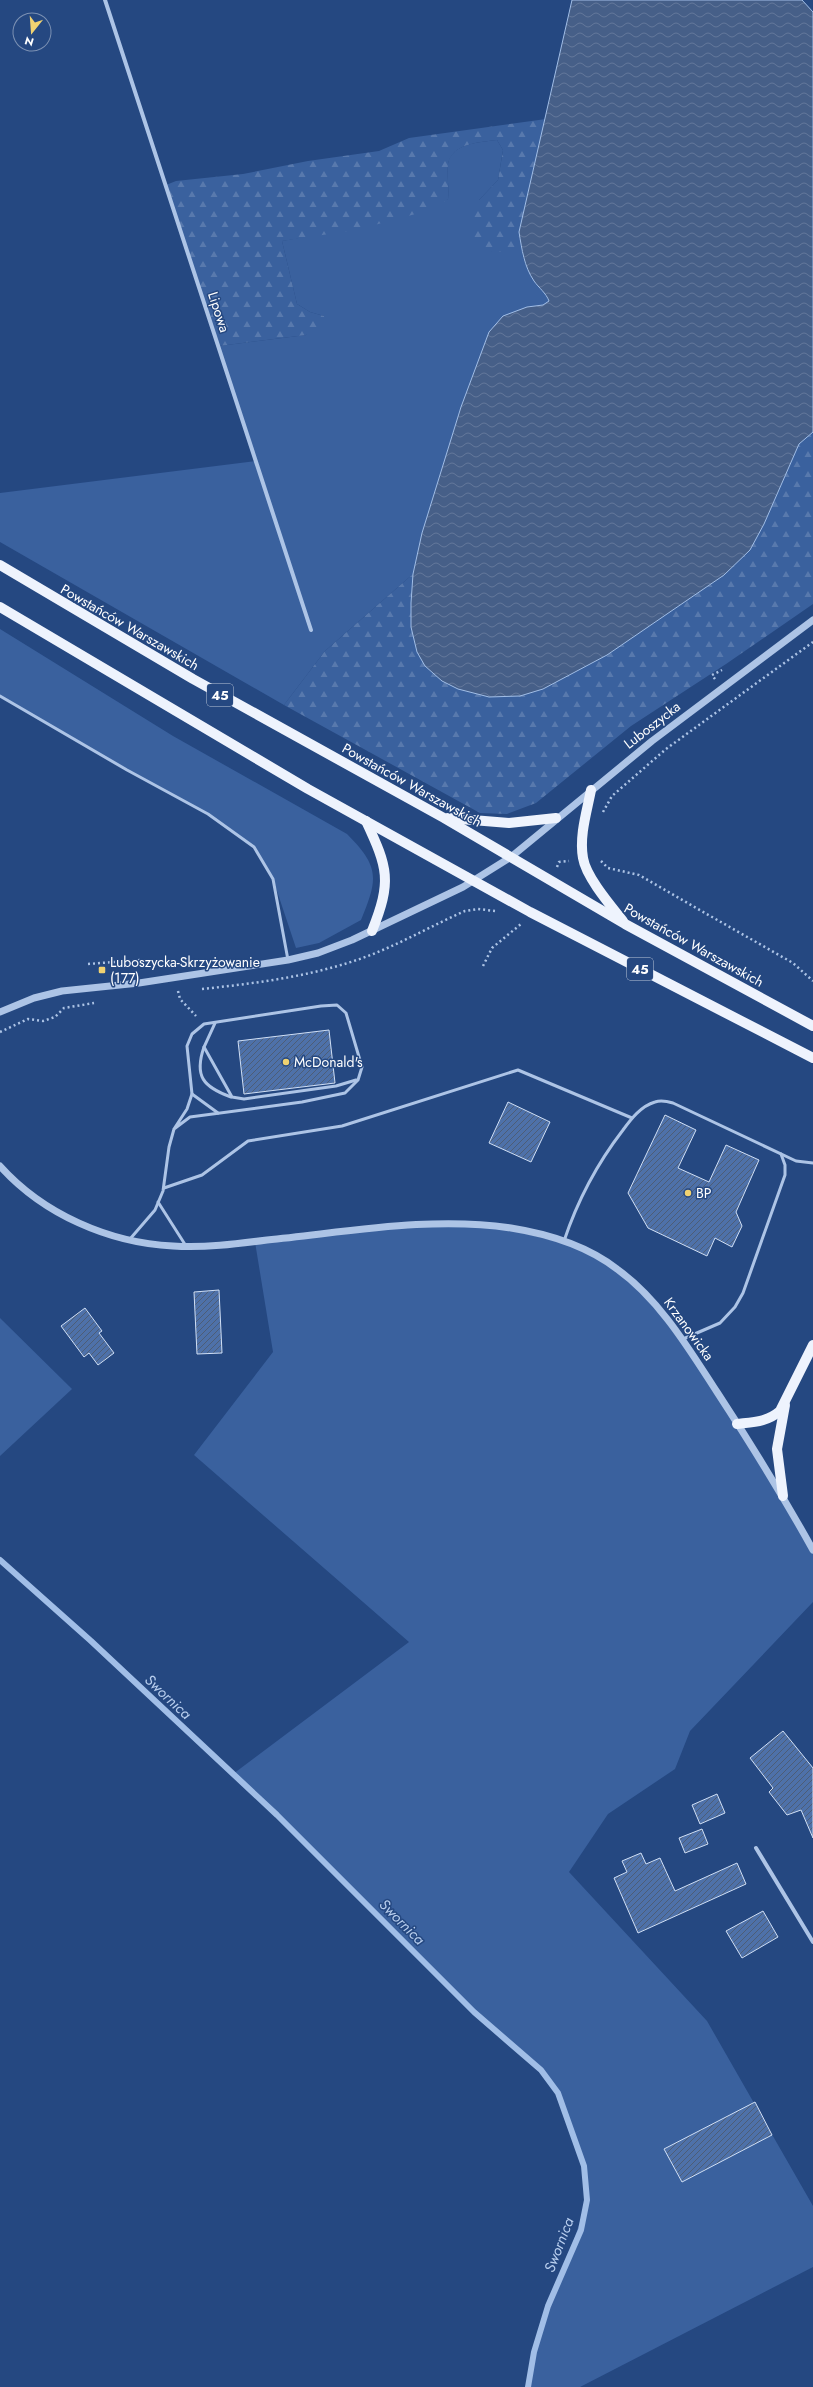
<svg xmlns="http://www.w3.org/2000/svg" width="813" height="2387" viewBox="0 0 813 2387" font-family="Jost,sans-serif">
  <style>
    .green { fill: #3a619e }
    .forest { fill: url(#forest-firs) }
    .water { fill: url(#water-waves); stroke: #a1bee7 }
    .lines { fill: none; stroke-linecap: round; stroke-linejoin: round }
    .stream { stroke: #a1bee7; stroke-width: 6 }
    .building { fill: url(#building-hatch); stroke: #d0dff5 }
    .path { stroke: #adc4e6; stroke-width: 2.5; stroke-dasharray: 2 3; stroke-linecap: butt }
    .service { stroke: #adc4e6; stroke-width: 3 }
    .minor { stroke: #adc4e6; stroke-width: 4 }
    .tertiary { stroke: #adc4e6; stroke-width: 7 }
    .primary { stroke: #eef3fd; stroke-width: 10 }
    .poi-dot { fill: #f0d271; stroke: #254881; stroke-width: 1.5 }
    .labels { text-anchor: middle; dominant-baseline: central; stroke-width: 3; stroke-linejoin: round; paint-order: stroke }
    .shield { fill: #254881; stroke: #bec8d9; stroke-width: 1 }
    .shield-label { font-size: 13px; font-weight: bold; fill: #fff }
    .street-label { font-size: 14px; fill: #fff; stroke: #254881 }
    .poi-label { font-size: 14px; fill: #fff; stroke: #254881; text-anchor: start }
    .water-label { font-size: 15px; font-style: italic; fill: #b8ceee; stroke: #254881 }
  </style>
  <defs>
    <pattern id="forest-firs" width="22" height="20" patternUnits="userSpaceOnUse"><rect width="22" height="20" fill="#3a619e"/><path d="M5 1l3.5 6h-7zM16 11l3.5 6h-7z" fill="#5879ad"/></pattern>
    <pattern id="water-waves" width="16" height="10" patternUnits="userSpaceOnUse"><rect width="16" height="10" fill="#465f88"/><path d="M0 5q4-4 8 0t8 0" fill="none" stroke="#62779a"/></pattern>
    <pattern id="building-hatch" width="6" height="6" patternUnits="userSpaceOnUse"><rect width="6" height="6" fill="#4e71a9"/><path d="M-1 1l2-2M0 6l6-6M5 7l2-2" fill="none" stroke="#4d5d76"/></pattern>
  </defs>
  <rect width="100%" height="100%" fill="#254881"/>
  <!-- green -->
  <g class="green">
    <path d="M 497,140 L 503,150 L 498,180 L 479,200 L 492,252 L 522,252 C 525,274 542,283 549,302 L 543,305 L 527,307 L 489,332 L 461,407 L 422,533 L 413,574 L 325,651 L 284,705 L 0,542 L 0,493 L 257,461 L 219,346 L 306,335 L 324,316 L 310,312 L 297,304 L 282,241 L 304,237 L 448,199 C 449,188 447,175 448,164 C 451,143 481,142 497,140 Z"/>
    <path d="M 0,629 L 173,736 L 347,834 C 380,867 378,879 361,920 L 319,943 L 296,948 L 273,879 L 254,847 L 208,814 L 127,770 L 0,696 Z"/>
    <path d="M 429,1224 L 498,1227 L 579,1247 L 639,1286 L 696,1360 L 813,1550 L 813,1602 L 690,1731 L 675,1769 L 608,1814 L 569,1872 L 707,2021 L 813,2206 L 813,2267 L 580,2387 L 528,2387 L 534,2352 L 548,2306 L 564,2270 L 587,2200 L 584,2166 L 558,2093 L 541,2070 L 474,2012 L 410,1945 L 233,1774 L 409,1642 L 194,1455 L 273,1352 L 255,1242 Z"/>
    <path d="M 0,1318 L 72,1389 L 0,1456 Z"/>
  </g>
  <!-- forest -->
  <g class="forest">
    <path d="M 546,119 L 519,232 L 522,252 L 492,252 L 476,244 L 469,219 L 479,200 L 498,180 L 503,150 L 497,140 C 481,142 451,143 448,165 C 447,175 449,188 448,199 L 434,209 L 356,230 L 282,241 L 297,304 L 310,312 L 324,316 L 325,327 L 306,335 L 219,346 L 166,185 L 176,181 L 243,174 L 308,161 L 379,151 L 409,138 Z"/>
    <path d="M 813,432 L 813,604 L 726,664 L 631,726 L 536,803 L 507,814 L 480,813 L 284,705 L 325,651 L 413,574 L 411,603 L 425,666 L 442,681 L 458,689 L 543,689 L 607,655 L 724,575 L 764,524 L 799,444 Z"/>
  </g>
  <!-- water -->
  <path class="water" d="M 572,0 L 802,0 L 813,12 L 813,432 L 799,444 L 764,524 L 750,550 L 724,575 L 607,655 L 543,689 L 520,696 L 489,697 L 458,689 L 442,681 L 425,666 L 417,652 L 411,627 L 411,603 L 413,574 L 422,533 L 461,407 L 489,332 L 503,316 L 527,307 L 543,305 L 549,301 C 546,293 539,288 534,281 C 524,266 522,250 519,232 Z"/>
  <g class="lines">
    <!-- stream -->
    <path class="stream" d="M 0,1560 L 91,1641 L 277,1815 L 474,2012 L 541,2070 L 558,2093 L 584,2166 L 587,2200 L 581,2230 L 548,2306 L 534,2352 L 528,2387"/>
  </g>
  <!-- building -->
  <g class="building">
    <path d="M 329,1030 L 335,1083 L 244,1094 L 238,1041 Z"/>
    <path d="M 508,1102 L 550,1122 L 531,1162 L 489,1143 Z"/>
    <path d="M 665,1115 L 696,1130 L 678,1168 L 709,1182 L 726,1145 L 759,1160 L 736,1212 L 742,1226 L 732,1247 L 715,1238 L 707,1256 L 648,1228 L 628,1193 Z"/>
    <path d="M 219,1290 L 222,1353 L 197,1354 L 194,1292 Z"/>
    <path d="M 85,1308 L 102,1331 L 99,1333 L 114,1353 L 98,1365 L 89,1353 L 84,1357 L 61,1326 Z"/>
    <path d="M 783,1731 L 813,1768 L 813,1838 L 801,1810 L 787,1815 L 769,1792 L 773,1788 L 750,1758 Z"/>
    <path d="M 717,1794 L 725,1813 L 700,1824 L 692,1805 Z"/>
    <path d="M 702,1829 L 708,1844 L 685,1853 L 679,1838 Z"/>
    <path d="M 641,1853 L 646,1864 L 660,1858 L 675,1891 L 737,1863 L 746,1884 L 638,1933 L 614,1878 L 627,1872 L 622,1861 Z"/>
    <path d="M 763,1911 L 778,1937 L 742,1958 L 726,1931 Z"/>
    <path d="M 755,2102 L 772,2135 L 682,2182 L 664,2149 Z"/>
  </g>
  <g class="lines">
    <!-- path -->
    <g class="path">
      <path d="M 715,679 L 712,675 L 722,670"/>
      <path d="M 603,812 L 612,796 L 666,749 L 813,642"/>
      <path d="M 601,861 L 608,868 L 639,875 L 698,909 L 793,963 L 813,981"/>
      <path d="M 557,867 L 559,862 L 569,861"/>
      <path d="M 88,964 L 141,960 L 171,963"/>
      <path d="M 483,966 L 492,948 L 521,924"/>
      <path d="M 202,989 C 258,983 315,976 368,956 C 402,943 433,925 465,911 L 478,909 L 495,911"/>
      <path d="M 178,991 L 180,999 L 196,1016"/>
      <path d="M 0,1032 L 28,1019 L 43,1021 L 55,1017 L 64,1008 L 94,1003"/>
    </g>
    <!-- service -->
    <g class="service">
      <path d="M 0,696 L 127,770 L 208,814 L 254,847 L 273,879 L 288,960"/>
      <path d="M 215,1023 L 204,1047 L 232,1097 L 244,1099 L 336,1086 L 356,1080"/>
      <path d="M 204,1047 C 194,1076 203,1087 231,1097"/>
      <path d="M 192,1094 L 218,1113"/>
      <path d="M 164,1188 L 202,1175 L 248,1141 L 342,1126 L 518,1070 L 632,1118"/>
      <path d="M 158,1202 L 186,1246"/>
      <path d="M 130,1239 L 155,1210 L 163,1191 L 169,1147 L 174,1129 L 187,1109 L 192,1094 L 187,1046 L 192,1034 L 204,1024 L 321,1006 L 337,1005 L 346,1013 L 362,1067 L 358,1080 L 345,1093 L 302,1102 L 190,1117 L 174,1129"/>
      <path d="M 564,1241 C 578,1199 596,1165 623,1130 C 631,1119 641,1106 655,1102 C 661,1100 666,1101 673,1103 L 796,1161 L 813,1163"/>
      <path d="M 683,1339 L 720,1323 L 735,1307 L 743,1293 L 785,1175 L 785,1165 L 781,1154"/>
    </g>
    <!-- minor -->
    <g class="minor">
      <path d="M 105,0 L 311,630"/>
      <path d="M 756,1848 L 813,1942"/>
    </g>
    <!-- tertiary -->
    <g class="tertiary">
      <path d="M 0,1012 L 34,998 L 62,991 L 139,983 L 288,960 L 318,953 L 352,940 L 463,887 L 511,857 L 652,741 L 813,620"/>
      <path d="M 0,1166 C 43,1214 109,1243 173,1246 C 204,1248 236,1244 267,1240 C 348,1232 431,1216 511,1228 C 549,1234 586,1245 617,1269 C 660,1300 689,1349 717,1392 C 751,1444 783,1496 813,1550"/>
    </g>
    <!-- primary -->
    <g class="primary">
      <path d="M 0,565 L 193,679 L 444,818 L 625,924 L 813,1026"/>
      <path d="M 0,607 L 308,789 L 530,912 L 813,1058"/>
      <path d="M 591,790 C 587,811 579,836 583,858 C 586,877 611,906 623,921"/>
      <path d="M 448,818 L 509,823 L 556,818"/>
      <path d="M 366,821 C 388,868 392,881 372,931"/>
      <path d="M 737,1424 C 754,1422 767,1422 780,1411 L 813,1345"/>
      <path d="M 783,1496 L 777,1449 L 785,1405"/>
    </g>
  </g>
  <!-- markers -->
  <g class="poi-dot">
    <rect x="98" y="966" width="8" height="8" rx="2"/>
    <circle cx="286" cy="1062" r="4"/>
    <circle cx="688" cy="1193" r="4"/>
  </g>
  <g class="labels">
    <!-- shield labels -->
    <g class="shield">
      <rect x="207" y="684" width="26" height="22" rx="3"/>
      <rect x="627" y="958" width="26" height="22" rx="3"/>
    </g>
    <g class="shield-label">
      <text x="220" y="695">45</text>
      <text x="640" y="969">45</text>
    </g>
    <!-- street labels -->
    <g class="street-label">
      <text transform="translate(219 312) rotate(72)">Lipowa</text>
      <text transform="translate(130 627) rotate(30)">Powstańców Warszawskich</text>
      <text transform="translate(652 725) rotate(-38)">Luboszycka</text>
      <text transform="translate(412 785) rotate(29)">Powstańców Warszawskich</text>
      <text transform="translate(694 945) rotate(29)">Powstańców Warszawskich</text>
      <text transform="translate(689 1329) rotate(54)">Krzanowicka</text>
    </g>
    <!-- poi labels -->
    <g class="poi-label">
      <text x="110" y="962">Luboszycka-Skrzyżowanie<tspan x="110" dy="16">(177)</tspan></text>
      <text x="294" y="1062">McDonald's</text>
      <text x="696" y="1193">BP</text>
    </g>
    <!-- water labels -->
    <g class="water-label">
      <text transform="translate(168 1697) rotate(43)">Swornica</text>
      <text transform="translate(402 1922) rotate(45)">Swornica</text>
      <text transform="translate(559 2245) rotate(-69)">Swornica</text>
    </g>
  </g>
  <!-- north arrow -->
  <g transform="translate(32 32) rotate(197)"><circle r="19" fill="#254881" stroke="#7c91b3"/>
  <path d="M0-3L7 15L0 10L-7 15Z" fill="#f0d271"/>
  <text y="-6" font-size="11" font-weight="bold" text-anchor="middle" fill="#ffffff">N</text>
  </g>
</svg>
